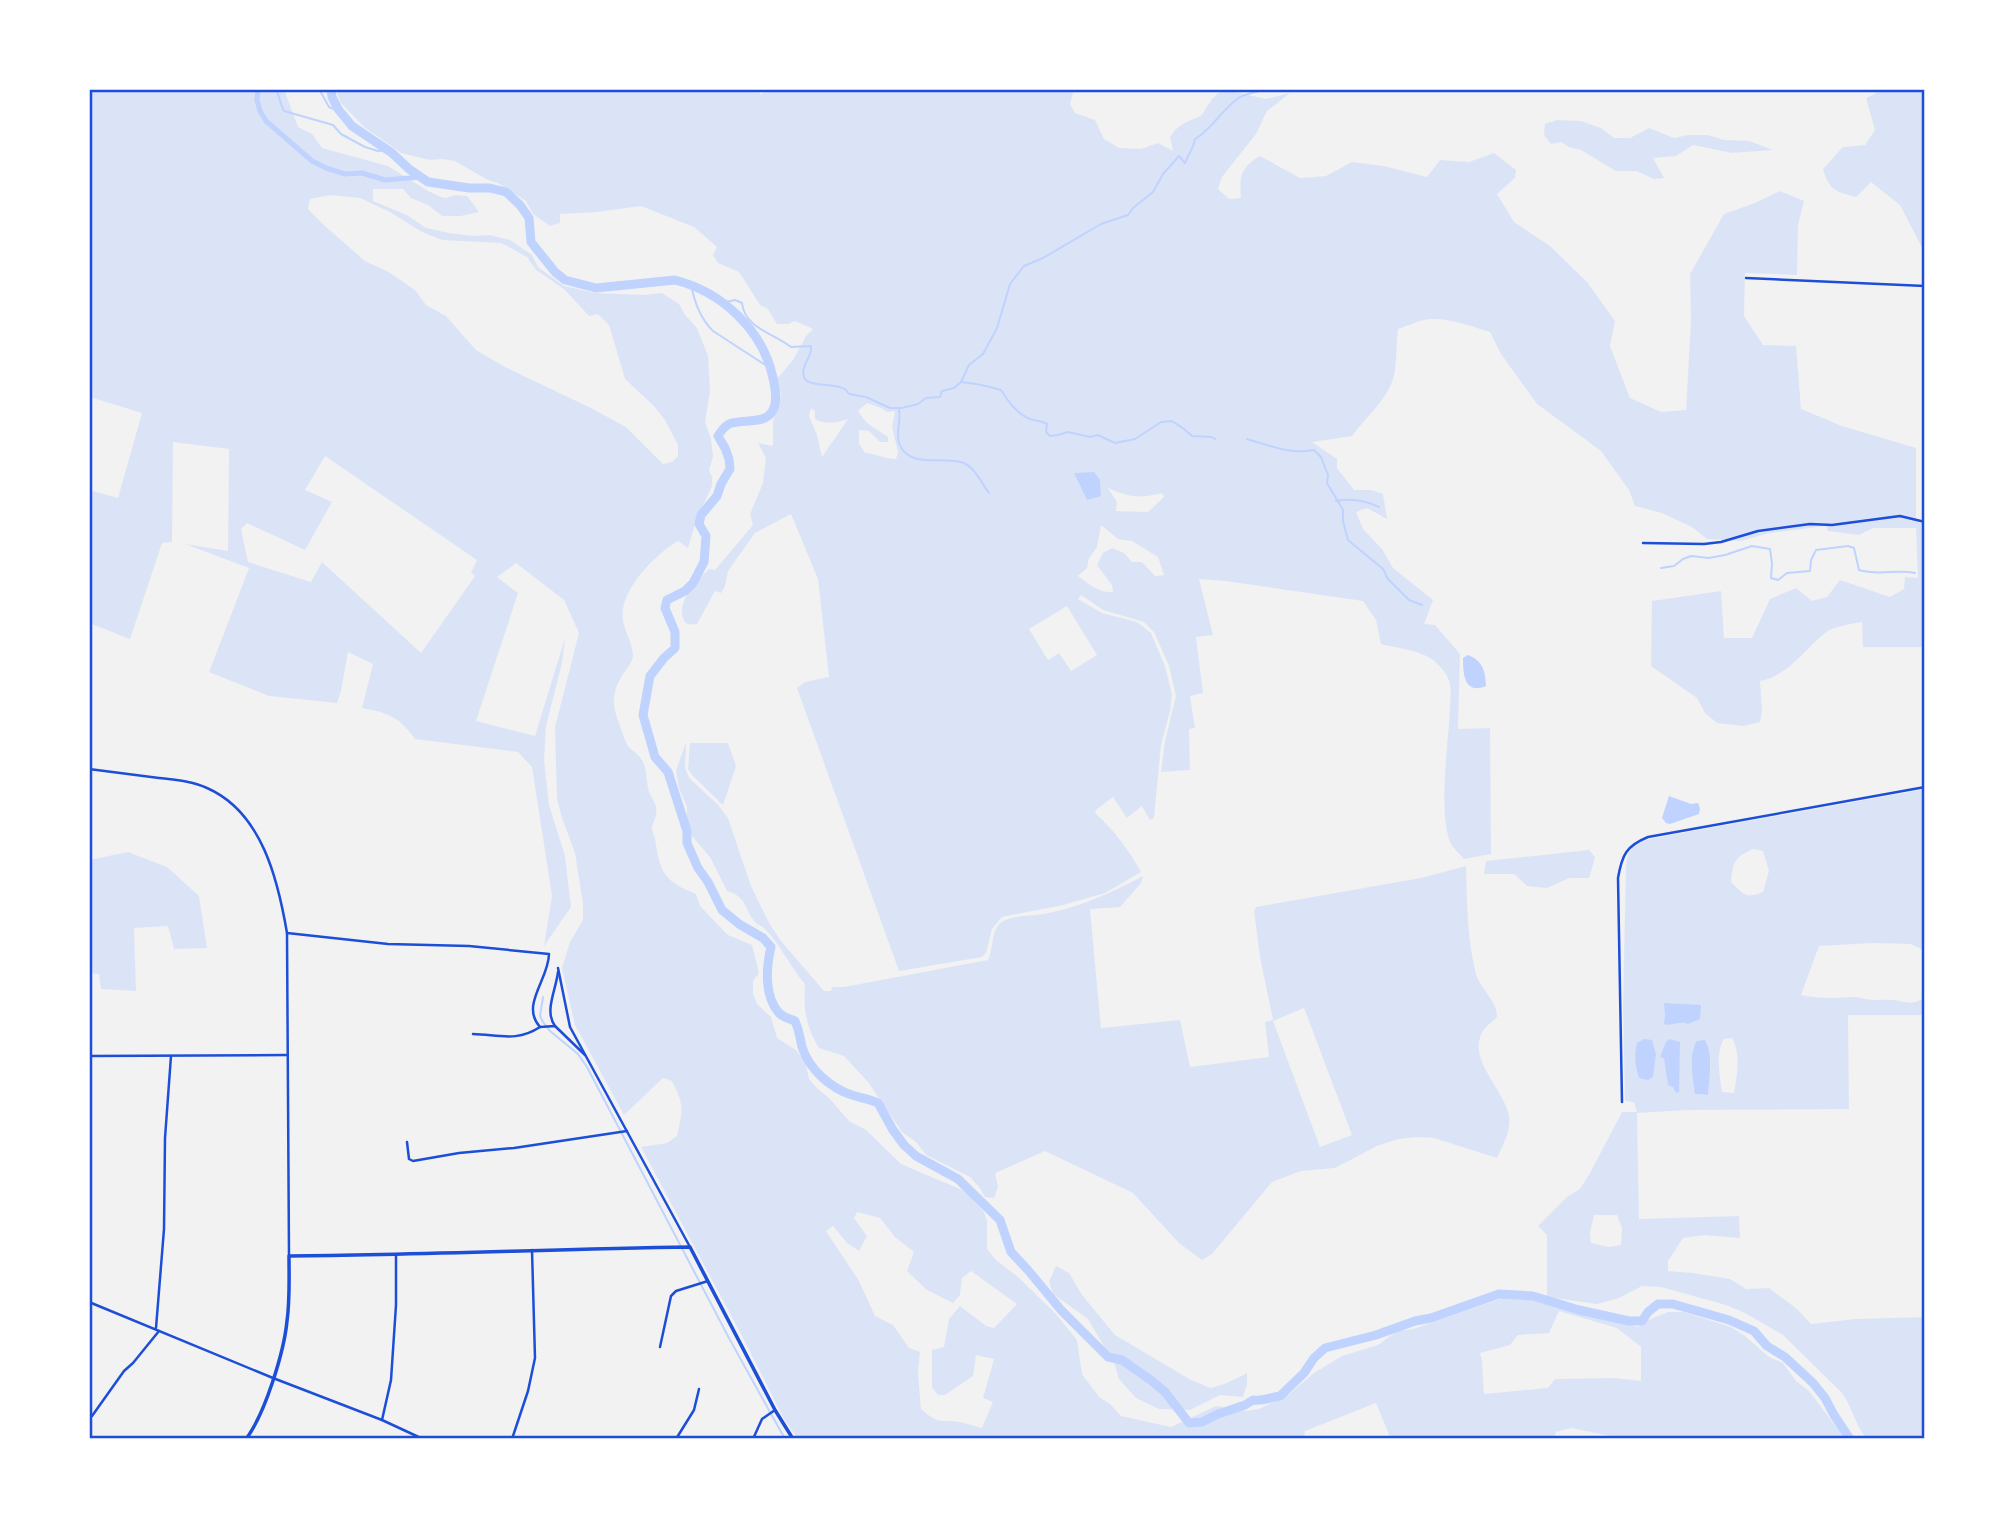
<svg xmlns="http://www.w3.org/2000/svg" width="2014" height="1528" viewBox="0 0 2014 1528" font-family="Rubik,sans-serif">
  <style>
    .green { fill: #dbe4f7; fill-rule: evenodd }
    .water { fill: #bfd3fe }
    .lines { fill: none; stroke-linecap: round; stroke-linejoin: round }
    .stream { stroke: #bfd3fe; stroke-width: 2 }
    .canal { stroke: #bfd3fe; stroke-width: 5 }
    .river { stroke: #bfd3fe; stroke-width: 9 }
    .minor { stroke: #1d4ed8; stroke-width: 2.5 }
    .tertiary { stroke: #1d4ed8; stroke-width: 3.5 }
    .neatline { fill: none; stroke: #1d4ed8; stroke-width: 2.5 }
  </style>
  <rect width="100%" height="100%" fill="#f2f2f2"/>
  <!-- green -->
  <g class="green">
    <path d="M 89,89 L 284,89 L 298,127 L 312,134 L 322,148 L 388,166 L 428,191 L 441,197 L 446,198 L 455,195 L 467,196 L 479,212 L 461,216 L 442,216 L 428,205 L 411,198 L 403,189 L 373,189 L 373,201 L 407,215 L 426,228 L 449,233 L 474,236 L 490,235 L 510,240 L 532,255 L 538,267 L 564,286 L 596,293 L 643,295 L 662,293 L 679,304 L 685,315 L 697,328 L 708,356 L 710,391 L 705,422 L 711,439 L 713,456 L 709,470 L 712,477 L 712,486 L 696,521 L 688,548 L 678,541 C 654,555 618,592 623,621 C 625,631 634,648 633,657 C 632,661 630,664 628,667 C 618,681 611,693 615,711 C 616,715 626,744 628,746 C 631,750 637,753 640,757 C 647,766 646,777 648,788 C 649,795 655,801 656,807 C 658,816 653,821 652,828 C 652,831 654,835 655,838 C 660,872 663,881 696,894 L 700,906 L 721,928 L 728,935 L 752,945 L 759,973 L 753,981 L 753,993 L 757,1004 L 771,1017 L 777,1038 L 796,1050 L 805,1062 L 809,1079 L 817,1088 L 830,1099 L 849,1121 L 866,1130 L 901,1164 L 967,1192 L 984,1212 L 987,1221 L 987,1249 L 996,1260 L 1018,1277 L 1055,1313 L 1077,1340 L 1082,1374 L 1099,1397 L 1110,1404 L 1121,1416 L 1171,1427 L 1216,1406 L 1246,1411 L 1259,1409 L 1289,1394 L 1314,1373 L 1342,1356 L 1378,1345 L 1397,1331 L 1413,1329 L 1503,1298 L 1531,1300 L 1638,1327 L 1651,1319 L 1668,1312 L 1684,1312 L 1731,1327 L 1745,1336 L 1769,1357 L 1783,1363 L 1796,1381 L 1809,1391 L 1843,1436 L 1843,1439 L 1625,1439 L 1571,1428 L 1556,1432 L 1553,1439 L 1387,1439 L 1390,1437 L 1376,1403 L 1305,1431 L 1304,1439 L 798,1439 L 784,1419 L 742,1336 L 641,1147 L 667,1143 L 677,1136 C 683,1110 684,1105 672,1081 L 663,1078 L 624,1115 L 575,1025 L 562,968 L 570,942 L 583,920 L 583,904 L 575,853 L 562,818 L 557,799 L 555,727 L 579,633 L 564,600 L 516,563 L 497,577 L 518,593 L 476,721 L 535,736 L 565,638 L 562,663 L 546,726 L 544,760 L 549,805 L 565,856 L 571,907 L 544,946 L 552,896 L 532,767 L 518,752 L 415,739 C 399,717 389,713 362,708 L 373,664 L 348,652 L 341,691 L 337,703 L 269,696 L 209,672 L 249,568 L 185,544 L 228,551 L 229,449 L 173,442 L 172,542 L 162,543 L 130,639 L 89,623 L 89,490 L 118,498 L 142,413 L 93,398 L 89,409 ZM 330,195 L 360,198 L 390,212 L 422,232 L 442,240 L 501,243 L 527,257 L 536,270 L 565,290 L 589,316 L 598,314 L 609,325 L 625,379 L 654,406 L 665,420 L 678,445 L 678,456 L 672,462 L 663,464 L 626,427 L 593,409 L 503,366 L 476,350 L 446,316 L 426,305 L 415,290 L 387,271 L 365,261 L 326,227 L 308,209 L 310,199 ZM 325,456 L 477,560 L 471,573 L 475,576 L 421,653 L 322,562 L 311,582 L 248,562 L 241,529 L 247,523 L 305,550 L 332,502 L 305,490 ZM 857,1212 L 880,1218 L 895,1237 L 914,1252 L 907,1271 L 927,1290 L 953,1303 L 960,1295 L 962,1278 L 971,1271 L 1017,1304 L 994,1328 L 986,1326 L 960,1306 L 949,1319 L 944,1347 L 932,1350 L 932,1387 L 938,1395 L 945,1395 L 973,1376 L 976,1355 L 994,1359 L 983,1398 L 993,1402 L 982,1428 C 974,1426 966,1423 959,1422 C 937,1419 940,1425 921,1409 L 918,1374 L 920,1352 L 909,1348 L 893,1325 L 875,1316 L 859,1281 L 826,1231 L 833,1226 L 847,1243 L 859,1251 L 867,1236 L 854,1218 ZM 1559,1311 L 1617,1328 L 1641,1347 L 1641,1381 L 1615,1378 L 1555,1379 L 1548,1388 L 1484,1394 L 1482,1361 L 1480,1353 L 1510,1345 L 1518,1335 L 1549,1333 Z"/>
    <path d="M 336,89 L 757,89 L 761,95 L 766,89 L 1078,89 L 1073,93 L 1070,104 L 1075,113 L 1095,120 L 1104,139 L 1119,148 L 1141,149 L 1158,143 L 1173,151 L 1170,137 L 1175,130 L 1184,123 L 1201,116 L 1212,99 L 1223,89 L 1266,99 L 1290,93 L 1267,111 L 1256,134 L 1222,177 L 1218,189 L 1229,199 L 1241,198 C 1239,177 1241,167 1260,156 L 1300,178 L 1326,176 L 1352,162 L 1384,166 L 1427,177 L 1440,160 L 1469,162 L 1494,153 L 1516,170 L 1515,178 L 1497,194 L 1514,222 L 1550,246 L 1587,282 L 1615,321 L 1610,346 L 1630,398 L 1661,412 L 1686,410 L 1691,320 L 1690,274 L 1724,214 L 1755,203 L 1780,191 L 1804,201 L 1798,225 L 1797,275 L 1745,273 L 1744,316 L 1763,345 L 1796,346 L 1801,409 L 1842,426 L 1916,448 L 1916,521 L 1925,525 L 1925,647 L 1863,647 L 1862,622 C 1851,624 1834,626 1825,633 C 1804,650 1788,676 1760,681 L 1762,711 L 1760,722 L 1743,726 L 1717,723 L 1705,713 L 1697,698 L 1651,666 L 1652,601 L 1721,591 L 1724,638 L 1752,638 L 1770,599 L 1796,588 L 1812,601 L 1827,597 L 1840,580 L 1890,597 L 1904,589 L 1905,577 L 1918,578 L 1916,528 L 1873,528 L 1859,535 L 1828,531 L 1826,526 L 1769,533 L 1741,541 L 1707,539 L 1692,527 L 1662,513 L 1635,506 L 1629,490 L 1601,451 L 1537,404 L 1501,354 L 1490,332 C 1471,326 1450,318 1430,319 C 1419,320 1408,326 1398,329 C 1396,343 1397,367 1393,379 C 1386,401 1365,418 1352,436 L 1312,442 L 1337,459 L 1337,468 L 1354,490 L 1371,490 L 1383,494 L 1387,519 L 1367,508 L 1356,512 L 1363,529 L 1382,549 L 1393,568 L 1433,600 L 1424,624 L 1435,625 L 1460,654 L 1458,729 L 1490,728 L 1491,854 L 1464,859 C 1461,855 1456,851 1453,847 C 1436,822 1449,740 1450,708 C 1450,699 1452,689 1449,681 C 1447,673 1439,665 1433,660 C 1419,650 1397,648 1381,644 L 1376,620 L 1363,601 L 1226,581 L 1199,579 L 1213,635 L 1196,637 L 1203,693 L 1190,696 L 1195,728 L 1189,729 L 1190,770 L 1161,772 L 1165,741 L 1176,696 L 1169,666 L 1154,632 L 1144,622 L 1103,610 L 1081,595 L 1078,599 L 1102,613 L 1137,622 L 1151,633 L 1165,666 L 1172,695 L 1170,711 L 1161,745 L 1154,818 L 1150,820 L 1142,806 L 1127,818 L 1113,797 L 1097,809 L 1095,813 C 1115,831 1128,849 1141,872 L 1105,893 L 1063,905 L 1002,917 L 992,929 L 986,953 L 982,957 L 899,971 L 797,688 L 805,682 L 829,677 L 818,579 L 791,514 L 755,533 L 728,571 L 725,586 L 721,593 L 715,591 L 697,624 C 690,625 685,625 683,618 C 677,601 697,578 710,569 L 715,570 L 753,525 L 750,514 L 763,483 L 766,458 L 758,443 L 773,446 L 773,421 L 781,395 L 777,379 L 793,360 L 806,336 L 813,329 L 795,321 L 788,324 L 777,324 L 768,309 L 760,305 L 739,272 L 718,263 L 713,255 L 717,247 L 694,227 L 641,206 L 597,212 L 560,214 L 560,223 L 550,226 L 533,214 L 526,201 L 498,183 L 488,180 L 455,161 L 443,159 L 430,160 L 401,153 L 364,127 L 340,102 ZM 867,403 L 881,408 L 887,412 L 895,411 L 892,427 L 898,452 L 896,459 C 885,459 877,454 865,453 L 859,443 L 859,430 L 869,431 L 880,442 L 888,442 L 888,437 C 874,427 867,426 858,411 ZM 811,408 L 815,411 L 815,419 C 825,425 838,423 848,419 L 822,457 L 817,435 L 809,416 ZM 1108,488 C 1128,497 1140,499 1162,493 L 1164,497 L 1148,512 L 1116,511 L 1117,502 ZM 1101,525 L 1118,539 L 1132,541 L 1158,557 L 1164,575 L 1155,576 L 1142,562 L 1132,562 L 1124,553 L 1112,548 L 1103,553 L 1097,565 L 1112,585 L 1113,592 C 1099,593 1089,584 1078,576 L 1087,568 L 1089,558 L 1097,547 ZM 1067,606 L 1097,655 L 1071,671 L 1059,653 L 1048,660 L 1029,629 Z"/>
    <path d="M 1884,89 L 1925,89 L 1925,253 L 1900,205 L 1871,182 L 1856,197 C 1836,192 1829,190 1823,169 L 1843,147 L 1865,145 L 1875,130 L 1866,98 Z"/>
    <path d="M 1557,120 L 1581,121 L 1601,128 L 1614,138 L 1630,138 L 1649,128 L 1674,138 L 1688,135 L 1708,135 L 1724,140 L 1749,141 L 1773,150 L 1732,153 L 1693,145 L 1676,156 L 1653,158 L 1664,178 L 1654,179 L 1637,171 L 1616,171 L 1581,150 L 1569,147 L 1561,142 L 1551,144 L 1544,135 L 1545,124 Z"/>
    <path d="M 686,742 L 685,768 L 689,778 L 718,805 L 728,818 L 751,886 L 769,923 L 781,941 L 824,991 L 831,991 L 832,987 L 844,987 L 988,960 C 993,950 991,933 999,924 C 1008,916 1025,916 1036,915 C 1074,910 1109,894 1143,876 L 1141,883 L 1120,907 L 1090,909 L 1101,1028 L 1180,1020 L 1190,1067 L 1269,1057 L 1265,1022 L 1273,1020 L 1260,957 L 1254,911 L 1256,907 L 1421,878 L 1466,866 C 1467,902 1467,939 1476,974 C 1481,990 1497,1000 1497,1017 C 1494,1021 1488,1024 1485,1028 C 1463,1057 1505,1089 1509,1116 C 1511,1131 1503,1145 1497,1158 L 1434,1138 L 1416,1137 L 1398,1139 L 1377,1146 L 1335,1168 L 1301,1171 L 1272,1182 L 1212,1254 L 1202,1260 L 1179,1243 L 1133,1193 L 1045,1151 L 995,1173 L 998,1187 L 994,1198 L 985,1197 L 979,1187 L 970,1177 L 926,1155 L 916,1142 L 902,1132 L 868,1082 L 844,1056 L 819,1048 C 806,1026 803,1010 805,984 C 790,967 781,945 765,929 C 763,927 759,925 756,923 C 744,910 748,897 727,891 L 710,857 L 692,836 L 687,821 L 687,807 L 679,788 L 676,771 ZM 1304,1008 L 1352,1135 L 1320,1147 L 1273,1021 Z"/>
    <path d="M 690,743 L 728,743 L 736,766 L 723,805 L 692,775 L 688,769 Z"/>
    <path d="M 1925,789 L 1925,951 L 1911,944 L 1873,943 L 1819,946 L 1801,995 C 1820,999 1837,998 1855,997 C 1857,997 1865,999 1866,999 C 1875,1001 1884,999 1894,1000 C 1907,1002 1912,1006 1925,997 L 1925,1015 L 1848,1015 L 1849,1109 L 1688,1110 L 1637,1113 L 1639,1219 L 1739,1216 L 1740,1238 L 1705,1235 L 1683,1238 L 1668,1261 L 1668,1271 L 1693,1273 L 1730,1279 L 1746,1289 L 1769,1288 L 1797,1309 L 1811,1324 L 1856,1319 L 1925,1317 L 1925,1439 L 1867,1439 C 1855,1425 1852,1407 1842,1393 L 1783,1335 L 1745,1313 L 1726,1305 L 1661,1287 L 1642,1286 L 1619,1298 L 1597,1304 L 1547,1297 L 1547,1235 L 1538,1226 L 1567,1197 L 1580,1189 L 1590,1173 L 1622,1112 L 1637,1112 L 1634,1102 L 1626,1101 L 1625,1099 L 1623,1008 L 1626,867 C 1627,851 1633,845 1649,839 ZM 1753,849 L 1763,851 L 1769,871 L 1763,892 C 1746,899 1743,894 1731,882 C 1733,863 1734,857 1753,849 ZM 1732,1038 C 1741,1054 1737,1076 1734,1093 L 1722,1092 C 1720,1076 1715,1052 1724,1039 ZM 1693,1047 L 1711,1063 L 1707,1095 L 1695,1094 ZM 1594,1215 L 1617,1215 L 1622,1228 L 1621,1245 L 1609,1247 L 1591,1243 L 1590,1233 Z"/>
    <path d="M 1589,850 L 1595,857 L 1589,878 L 1569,878 L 1547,888 L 1527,886 L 1514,874 L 1484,874 L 1486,861 Z"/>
    <path d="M 128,852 L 167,867 L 199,896 L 207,948 L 174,949 L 168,926 L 134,928 L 136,991 L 101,989 L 99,974 L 89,973 L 89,860 Z"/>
    <path d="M 1056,1266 L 1069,1273 L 1082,1295 L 1115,1335 L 1191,1380 L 1211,1388 L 1227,1383 L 1247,1373 L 1247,1384 L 1243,1397 L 1220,1395 L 1190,1410 L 1159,1409 L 1136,1398 L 1119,1379 L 1115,1365 L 1088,1319 L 1053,1294 L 1049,1282 Z"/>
  </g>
  <!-- water -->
  <g class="water">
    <path d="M 1094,472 L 1100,480 L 1101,496 L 1087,500 L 1074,473 Z"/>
    <path d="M 1468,655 C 1483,661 1485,671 1486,686 C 1464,695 1463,674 1463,658 Z"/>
    <path d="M 1669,796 L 1691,804 L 1698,803 L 1700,808 L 1699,814 L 1670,824 L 1666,823 L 1662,818 Z"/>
    <path d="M 1664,1003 L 1701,1005 L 1700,1019 L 1688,1024 C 1679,1020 1672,1027 1664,1024 L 1665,1015 Z"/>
    <path d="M 1644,1039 L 1652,1040 L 1656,1054 L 1653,1077 L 1648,1080 L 1639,1078 C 1635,1065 1634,1056 1637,1043 Z"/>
    <path d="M 1670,1039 L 1680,1042 L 1679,1092 L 1676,1093 L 1673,1087 L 1668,1085 L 1664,1058 L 1660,1057 L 1666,1042 Z"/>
    <path d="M 1705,1040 C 1714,1057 1709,1077 1708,1095 L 1695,1094 C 1693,1078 1688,1054 1697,1041 Z"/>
  </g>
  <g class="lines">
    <!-- stream -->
    <g class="stream">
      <path d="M 276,89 C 280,97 280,104 284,111 L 333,125 L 341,134 L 365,147 L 378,151 L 387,150"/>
      <path d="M 319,89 L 329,107 L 341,112"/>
      <path d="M 691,285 C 695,303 700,318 713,331 L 770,368"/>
      <path d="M 722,303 L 735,300 L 742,303 C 745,329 774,333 791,347 L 811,346 C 812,356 806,359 804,368 C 799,388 822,383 834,386 C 838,386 842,388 845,389 L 849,394 L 866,397 L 890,408 L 902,408 L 918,404 L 926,398 L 940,397 L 942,391 L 954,388 L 961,382 L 969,365 L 983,354 L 997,328 L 1010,284 L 1024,266 L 1043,258 L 1101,224 L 1128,215 L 1133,208 L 1153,192 L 1163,174 L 1179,156 L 1185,163 C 1188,155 1194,147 1195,139 C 1209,132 1223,109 1237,99 C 1245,93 1256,93 1264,89"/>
      <path d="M 961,382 C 976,383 987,386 1001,390 C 1008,401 1017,414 1030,419 C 1036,421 1041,420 1047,424 L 1046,432 L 1050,436 L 1058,435 L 1068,432 L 1090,437 L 1098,435 L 1115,443 L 1135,439 L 1161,422 L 1172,421 L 1184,429 L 1192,436 L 1212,437 L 1215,439"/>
      <path d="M 899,410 C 901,421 896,432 899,443 C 909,470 942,455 964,463 C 975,468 982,484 989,493"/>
      <path d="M 1247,439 C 1268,445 1291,455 1314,450 L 1321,457 L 1328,475 L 1327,483 L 1343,510 L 1343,521 L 1348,540 L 1383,569 L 1388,579 L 1409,600 L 1422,605"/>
      <path d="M 1336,501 C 1351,498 1366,501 1379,507"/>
      <path d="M 1661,568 L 1674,566 L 1683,559 L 1691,556 L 1709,558 L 1725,555 L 1752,546 L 1770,549 L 1772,564 L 1771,578 L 1778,580 L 1787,573 L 1810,571 L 1811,560 L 1816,550 L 1848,546 L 1854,548 L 1859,570 C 1878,576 1896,569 1915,573"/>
      <path d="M 543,997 L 540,1016 L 543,1022 L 550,1031 L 578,1054 L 587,1067 L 730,1340 L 785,1439"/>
    </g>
    <!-- canal -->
    <path class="canal" d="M 258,89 L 257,100 L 260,111 L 266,121 L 312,161 L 326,168 L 345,174 L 362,173 L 385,180 L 421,177"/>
    <!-- river -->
    <path class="river" d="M 331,89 L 332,97 L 338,109 L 352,126 L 392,153 L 409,169 L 428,182 L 469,188 L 490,188 L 506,192 L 520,205 L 529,218 L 531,242 L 555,272 L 565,280 L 596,288 L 675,280 C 722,292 763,330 773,378 C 775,387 778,401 773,410 C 765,426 742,418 729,424 C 724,427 721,431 718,436 L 725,448 L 729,459 L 730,469 L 721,484 L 717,496 L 701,515 L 699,524 L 706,536 L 704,562 L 693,583 L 685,591 L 667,600 L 665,608 L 675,632 L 675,648 L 664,658 L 650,676 L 643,715 L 655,757 L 668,772 L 687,831 L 687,843 L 698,868 L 708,882 L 722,910 L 739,924 L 763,938 L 771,947 C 766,968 764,996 779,1013 C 783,1017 790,1019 795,1021 C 799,1030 800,1038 802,1047 C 809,1069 830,1088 852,1095 C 861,1098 869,1099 878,1103 L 893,1130 L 904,1145 L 916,1156 L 958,1179 L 1000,1220 L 1011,1252 L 1027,1269 L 1061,1310 L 1108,1357 L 1122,1360 L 1152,1381 L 1165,1392 L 1189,1423 L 1202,1422 L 1218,1414 L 1245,1405 L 1253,1400 C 1264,1402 1269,1397 1280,1396 L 1304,1373 L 1314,1358 L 1325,1348 L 1376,1335 L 1415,1321 L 1431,1318 L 1499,1294 L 1533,1296 L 1579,1310 L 1629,1321 L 1642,1321 L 1648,1312 L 1658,1304 L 1673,1304 L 1729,1320 L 1754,1331 L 1767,1346 L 1785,1357 L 1813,1383 L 1825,1398 L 1834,1415 L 1850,1439"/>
    <!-- minor -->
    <g class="minor">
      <path d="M 1746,278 L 1925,286"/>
      <path d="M 1643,543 L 1704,544 L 1721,542 L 1758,531 L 1810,524 L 1832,525 L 1900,516 L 1925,522"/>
      <path d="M 89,769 C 113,772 136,775 159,778 C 175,780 192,781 207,788 C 262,812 278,880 287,933 L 289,1256"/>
      <path d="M 287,933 L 388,944 L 469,946 L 549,954 C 549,979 520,1005 540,1027 L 555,1026 L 585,1055"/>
      <path d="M 558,968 L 570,1027 L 690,1247"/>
      <path d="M 555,1026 C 544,1011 556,990 558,972"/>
      <path d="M 473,1034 C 500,1035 517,1042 540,1027"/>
      <path d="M 89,1056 L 287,1055"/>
      <path d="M 1622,1102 L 1618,878 C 1622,855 1626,846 1648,837 L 1925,787"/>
      <path d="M 407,1142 L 409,1159 L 413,1161 L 459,1153 L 514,1148 L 627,1131"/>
      <path d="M 89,1302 L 273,1378 L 382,1420 L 423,1439"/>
      <path d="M 156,1328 L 164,1229 L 165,1138 L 171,1056"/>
      <path d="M 660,1347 L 671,1296 L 676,1291 L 708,1281"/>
      <path d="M 92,1416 L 124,1371 L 133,1363 L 159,1331"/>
      <path d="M 382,1420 L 391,1380 L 396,1305 L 396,1255"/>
      <path d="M 512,1439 L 528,1391 L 535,1358 L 532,1250"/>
      <path d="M 676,1439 L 694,1410 L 699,1389"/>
      <path d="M 753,1439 L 762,1419 L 775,1410"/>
    </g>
    <!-- tertiary -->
    <path class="tertiary" d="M 246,1439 C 265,1414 284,1352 287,1321 C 290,1300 289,1277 289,1256 C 423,1255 556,1249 690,1247 L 775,1410 L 793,1439"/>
  </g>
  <!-- border -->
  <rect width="2014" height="1528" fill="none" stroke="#ffffff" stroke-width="182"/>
  <rect x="91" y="91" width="1832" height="1346" class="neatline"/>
</svg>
